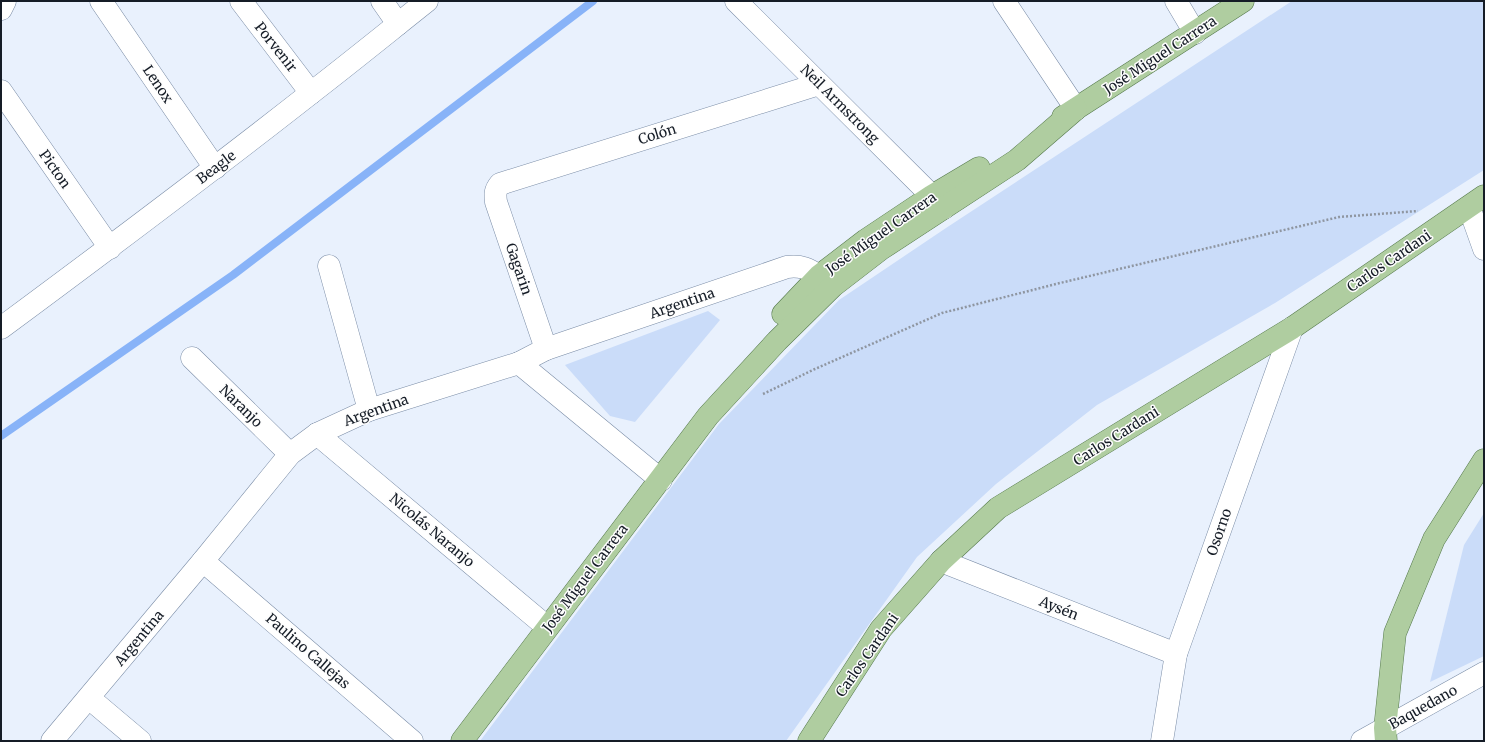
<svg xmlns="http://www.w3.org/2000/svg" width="1485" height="742" viewBox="0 0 1485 742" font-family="Merriweather,serif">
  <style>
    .green { fill: #cadcf9 }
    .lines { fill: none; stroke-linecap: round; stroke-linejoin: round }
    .stream { stroke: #88b3f8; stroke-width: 8 }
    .minor-casing { stroke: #7a8ca6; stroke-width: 23 }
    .major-casing { stroke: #567a4c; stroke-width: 23 }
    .path { stroke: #8f96a1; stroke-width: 2.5; stroke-dasharray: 2 2; stroke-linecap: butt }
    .minor { stroke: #fff; stroke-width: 22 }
    .major { stroke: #afcda0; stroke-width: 22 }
    .labels { text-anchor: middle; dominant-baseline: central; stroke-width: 3; stroke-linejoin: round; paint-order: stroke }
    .street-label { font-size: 14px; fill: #151c26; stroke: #fdfdfd }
  </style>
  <rect width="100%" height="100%" fill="#e9f1fd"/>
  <!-- green -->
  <g class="green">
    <path d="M 1292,1 L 1484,1 L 1484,170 L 1275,303 L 1097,405 L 996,484 L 917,557 L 786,741 L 480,741 L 719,424 L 839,300 L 946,228 Z"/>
    <path d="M 708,311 L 720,320 L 635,422 L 610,416 L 565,365 Z"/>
    <path d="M 1484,513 L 1484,656 L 1430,682 L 1464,545 Z"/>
  </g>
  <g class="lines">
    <!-- stream -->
    <path class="stream" d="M 1,436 L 233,275 L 593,1"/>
    <!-- minor casing -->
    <g class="minor-casing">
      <g id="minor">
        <path d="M 101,1 L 215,168"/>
        <path d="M 241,1 L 311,93"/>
        <path d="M 382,1 L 398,24"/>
        <path d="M 736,1 L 944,208"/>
        <path d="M 1004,1 L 1076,109"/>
        <path d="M 1176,1 L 1195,33"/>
        <path d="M 1,9 L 5,1"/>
        <path d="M 1,91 L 110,248"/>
        <path d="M 1469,207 L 1484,249"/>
        <path d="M 329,266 L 369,410"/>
        <path d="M 1,328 C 105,251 209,173 311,93 C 350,63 388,32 427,1"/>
        <path d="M 546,349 L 496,202 C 495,194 495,190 500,184 L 819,84"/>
        <path d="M 192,358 L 290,454"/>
        <path d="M 519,363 L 661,480"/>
        <path d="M 317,434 L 547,627"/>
        <path d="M 203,561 L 412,741"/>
        <path d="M 941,561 L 1176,654"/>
        <path d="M 89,698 L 140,741"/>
        <path d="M 52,741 L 203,561 L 290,454 L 317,434 L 369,410 L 519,363 L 546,349 L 787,267 C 801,265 809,269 819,276"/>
        <path d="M 1162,741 L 1176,654 L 1292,328"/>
        <path d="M 1362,741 L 1484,673"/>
      </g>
    </g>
    <!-- major casing -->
    <g class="major-casing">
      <g id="major">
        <path d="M 1063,117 L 1243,1"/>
        <path d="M 783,314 L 819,276 L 866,240 L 932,196 L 979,168"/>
        <path d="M 462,741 L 708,416 L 777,341 L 833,286 L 881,249 L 1017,160 L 1076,109"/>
        <path d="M 809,741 L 881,629 L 941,561 L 998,508 L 1292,328 L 1484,196"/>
        <path d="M 1386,741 L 1385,728 L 1395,633 L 1434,539 L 1484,460"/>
      </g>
    </g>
    <!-- path -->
    <path class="path" d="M 763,394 L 815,369 L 942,313 L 1060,283 L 1339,217 L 1418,211"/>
    <!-- minor -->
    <use href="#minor" class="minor"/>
    <!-- major -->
    <use href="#major" class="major"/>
  </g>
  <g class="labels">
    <!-- street labels -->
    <g class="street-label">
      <text transform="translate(276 47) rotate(52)">Porvenir</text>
      <text transform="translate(1160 55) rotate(-33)">José Miguel Carrera</text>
      <text transform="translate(158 84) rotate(56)">Lenox</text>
      <text transform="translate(840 104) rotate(45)">Neil Armstrong</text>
      <text transform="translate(657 134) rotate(-17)">Colón</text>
      <text transform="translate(216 167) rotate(-37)">Beagle</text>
      <text transform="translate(55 169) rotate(55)">Picton</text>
      <text transform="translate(881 233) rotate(-35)">José Miguel Carrera</text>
      <text transform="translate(1389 261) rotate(-34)">Carlos Cardani</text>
      <text transform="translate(519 269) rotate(71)">Gagarin</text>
      <text transform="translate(682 303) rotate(-19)">Argentina</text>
      <text transform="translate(241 406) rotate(44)">Naranjo</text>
      <text transform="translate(376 410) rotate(-20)">Argentina</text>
      <text transform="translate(1116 436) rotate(-32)">Carlos Cardani</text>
      <text transform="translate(432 530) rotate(40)">Nicolás Naranjo</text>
      <text transform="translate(1219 532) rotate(-71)">Osorno</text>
      <text transform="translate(585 578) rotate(-53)">José Miguel Carrera</text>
      <text transform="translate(1059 608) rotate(22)">Aysén</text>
      <text transform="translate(139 638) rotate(-50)">Argentina</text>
      <text transform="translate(308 651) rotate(41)">Paulino Callejas</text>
      <text transform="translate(867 655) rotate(-55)">Carlos Cardani</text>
      <text transform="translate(1423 707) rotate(-29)">Baquedano</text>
    </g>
  </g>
  <!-- border -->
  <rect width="1485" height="742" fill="none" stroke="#151c26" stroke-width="4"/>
</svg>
